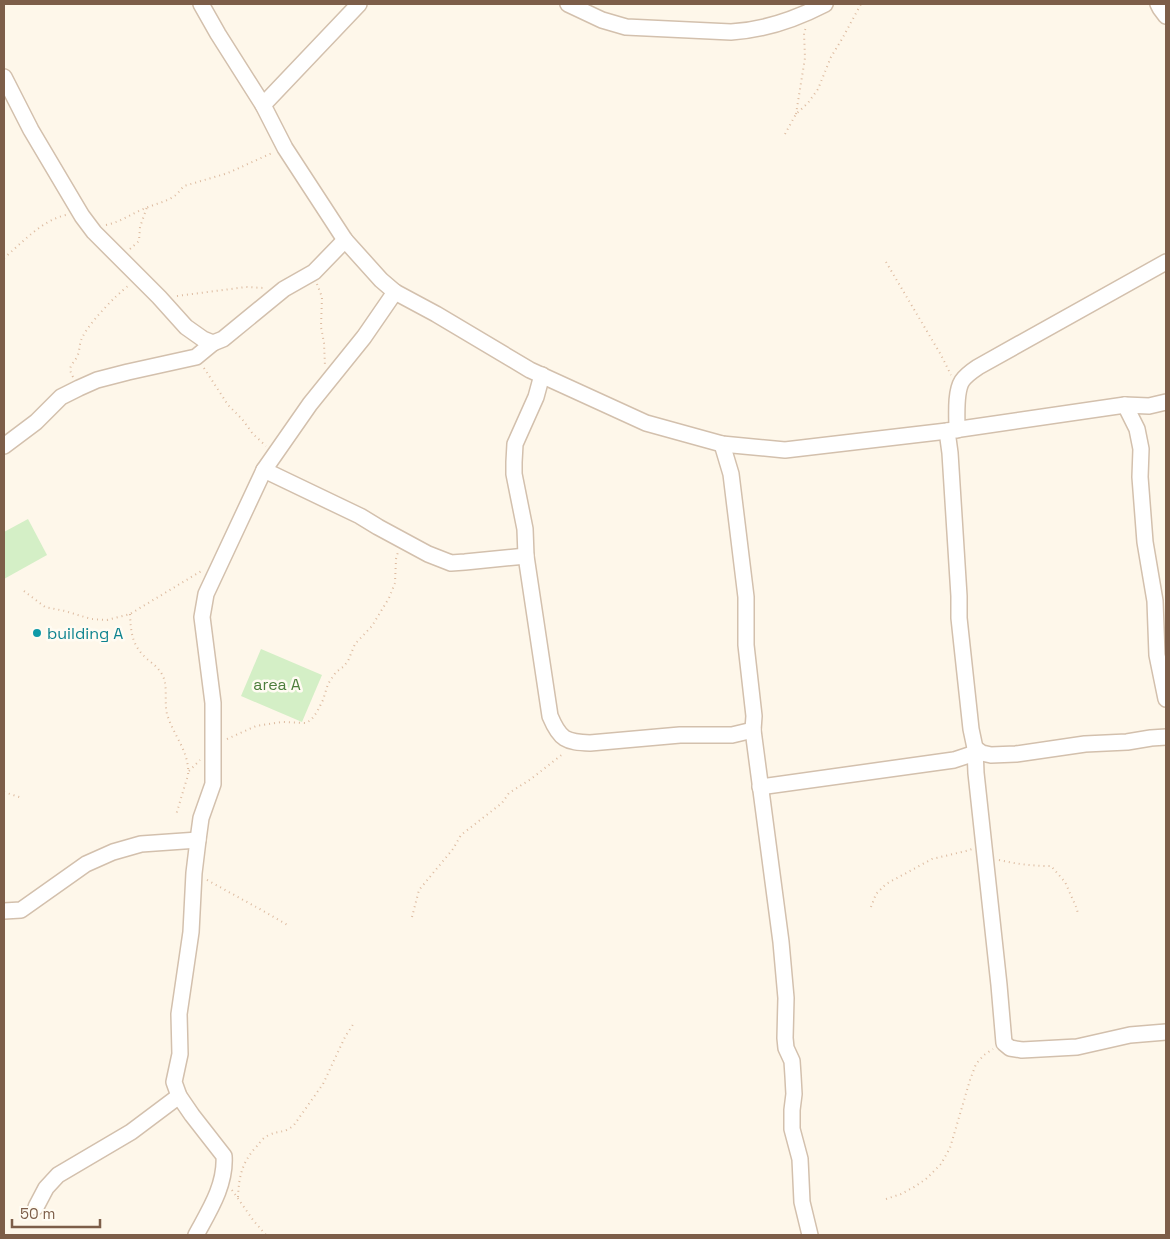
<svg xmlns="http://www.w3.org/2000/svg" width="1170" height="1239" viewBox="0 0 1170 1239" font-family="'Space Grotesk',sans-serif">
  <style>
    .green { fill: #d4efc6 }
    .lines { fill: none; stroke-linecap: round; stroke-linejoin: round }
    .minor-casing { stroke: #d3c0ad; stroke-width: 18 }
    .path { stroke: #ddbba0; stroke-width: 2; stroke-dasharray: 1 4; stroke-linecap: butt }
    .minor { stroke: #fff; stroke-width: 15 }
    .culture-dot { fill: #0f9aa8; stroke: #fffbf2; stroke-width: 2 }
    .labels { text-anchor: middle; dominant-baseline: central; stroke-width: 5; stroke-linejoin: round; paint-order: stroke }
    .culture-label { font-size: 16px; fill: #0d838f; stroke: #fffbf2; text-anchor: start }
    .park-label { font-size: 16px; fill: #4d7e3c; stroke: #fffbf2 }
  </style>
  <rect width="100%" height="100%" fill="#fef7ea"/>
  <!-- green -->
  <g class="green">
    <path d="M 28,519 L 47,555 L 4,579 L 4,532 Z"/>
    <path d="M 261,649 L 322,675 L 302,722 L 241,696 Z"/>
  </g>
  <g class="lines">
    <!-- minor casing -->
    <g class="minor-casing">
      <g id="minor">
        <path d="M 201,4 L 218,34 L 263,105 L 285,148 L 345,240 L 381,280 L 395,292 L 436,314 L 530,370 L 646,423 L 722,444 L 785,450 L 947,431 L 1125,405 L 1149,406 L 1166,402"/>
        <path d="M 568,4 L 602,20 L 626,27 L 731,32 C 765,30 796,19 825,4"/>
        <path d="M 1158,4 L 1160,8 L 1166,16"/>
        <path d="M 4,77 L 31,130 L 82,216 L 94,232 L 159,297 L 186,327 L 203,339 L 213,343 L 223,339 L 284,289 L 314,272 L 345,240"/>
        <path d="M 263,105 L 359,4"/>
        <path d="M 542,375 L 536,397 L 515,444 L 514,462 L 514,474 L 525,529 L 526,556 L 550,716 C 560,740 566,742 590,743 L 680,735 L 732,735 L 753,730"/>
        <path d="M 1125,405 L 1137,429 L 1141,449 L 1140,477 L 1145,542 L 1155,601 L 1157,655 L 1166,699"/>
        <path d="M 957,430 C 957,416 955,392 962,381 C 966,375 972,371 978,367 L 1166,262"/>
        <path d="M 947,431 L 950,453 L 959,596 L 959,618 L 971,729 L 975,748 L 976,773 L 999,985 L 1004,1043 L 1010,1048 L 1022,1050 L 1077,1047 L 1130,1035 L 1166,1032"/>
        <path d="M 722,444 L 731,474 L 746,597 L 746,645 L 754,716 L 753,730 L 781,942 L 786,998 L 785,1038 L 786,1048 L 792,1061 L 793,1076 L 794,1094 L 792,1110 L 792,1129 L 800,1159 L 802,1202 L 810,1235"/>
        <path d="M 4,446 L 36,422 L 61,397 L 79,388 L 97,380 L 128,372 L 196,357 L 213,343"/>
        <path d="M 264,470 L 360,516 L 378,527 L 428,554 L 451,563 L 465,562 L 526,556"/>
        <path d="M 975,748 L 982,753 L 991,755 L 1016,754 L 1085,744 L 1127,742 L 1151,738 L 1166,737"/>
        <path d="M 760,787 L 954,760 L 975,753"/>
        <path d="M 4,911 L 21,910 L 86,864 L 113,852 L 141,844 L 198,840"/>
        <path d="M 36,1207 L 46,1188 L 58,1175 L 131,1132 L 179,1096"/>
        <path d="M 196,1235 C 209,1211 226,1185 224,1156 L 192,1115 L 179,1096 L 174,1082 L 180,1054 L 179,1014 L 191,932 L 194,873 L 198,840 L 201,818 L 213,784 L 213,703 L 202,617 L 206,594 L 264,470 L 310,404 L 364,337 L 395,292"/>
      </g>
    </g>
    <!-- path -->
    <g class="path">
      <path d="M 796,114 L 805,58 L 804,33 L 806,27"/>
      <path d="M 785,134 L 796,114 L 808,103 L 818,89 L 831,57 L 842,39 L 861,4"/>
      <path d="M 106,225 C 121,222 132,213 146,208 C 155,204 165,202 173,197 C 177,195 180,190 184,186 L 228,173 L 272,153"/>
      <path d="M 130,249 L 139,241 L 140,227 L 147,207"/>
      <path d="M 4,258 C 22,243 42,220 66,215"/>
      <path d="M 886,262 L 941,355 L 951,375"/>
      <path d="M 317,284 L 322,297 L 321,327 L 324,343 L 325,366"/>
      <path d="M 177,296 L 246,287 L 264,288"/>
      <path d="M 204,368 L 228,405 L 242,419 L 253,434 L 266,446"/>
      <path d="M 73,377 C 67,366 72,366 77,357 C 80,351 79,344 82,338 C 89,323 115,296 128,286"/>
      <path d="M 24,591 L 45,607 L 65,611 L 91,619 L 107,620 L 130,614 L 203,570"/>
      <path d="M 130,614 C 131,634 132,645 147,659 C 153,664 159,668 163,676 C 168,688 164,701 167,714 C 173,735 190,752 188,775 L 176,815"/>
      <path d="M 227,739 L 256,726 L 282,722 L 306,723 L 311,720 L 317,712 L 323,700 L 328,684 L 336,672 L 343,667 L 348,661 L 355,644 L 372,626 L 389,598 L 395,583 L 396,559 L 398,552"/>
      <path d="M 189,771 L 200,760"/>
      <path d="M 4,792 L 22,798"/>
      <path d="M 999,860 C 1016,864 1033,866 1051,866 L 1065,882 L 1077,909 L 1078,915"/>
      <path d="M 207,880 L 267,913 L 289,926"/>
      <path d="M 871,907 L 876,894 L 886,884 L 932,859 L 966,851 L 972,849"/>
      <path d="M 412,917 L 419,890 L 453,849 L 461,835 L 502,803 L 509,793 L 531,779 L 564,753"/>
      <path d="M 232,1190 L 253,1220 L 266,1235"/>
      <path d="M 238,1197 C 239,1176 242,1162 257,1146 C 260,1142 264,1137 269,1135 C 279,1130 284,1134 294,1125 L 323,1084 L 345,1037 L 354,1023"/>
      <path d="M 886,1199 L 901,1194 L 914,1187 L 926,1179 L 941,1164 L 950,1148 L 970,1080 L 976,1064 L 984,1055 L 993,1049"/>
    </g>
    <!-- minor -->
    <use href="#minor" class="minor"/>
  </g>
  <!-- markers -->
  <circle class="culture-dot" cx="37" cy="633" r="5"/>
  <g class="labels">
    <!-- culture labels -->
    <g class="culture-label">
      <text x="47" y="633">building A</text>
    </g>
    <!-- park labels -->
    <g class="park-label">
      <text x="277" y="684">area A</text>
    </g>
  </g>
  <!-- border -->
  <rect width="1170" height="1239" fill="none" stroke="#7d5e49" stroke-width="10"/>
  <!-- scale -->
  <path d="M12 1219v8h88v-8" fill="none" stroke="#7d5e49" stroke-width="2.5"/>
  <text x="20" y="1219" font-size="15" fill="#7d5e49" stroke="#fffbf2" stroke-width="4" paint-order="stroke">50 m</text>
</svg>
